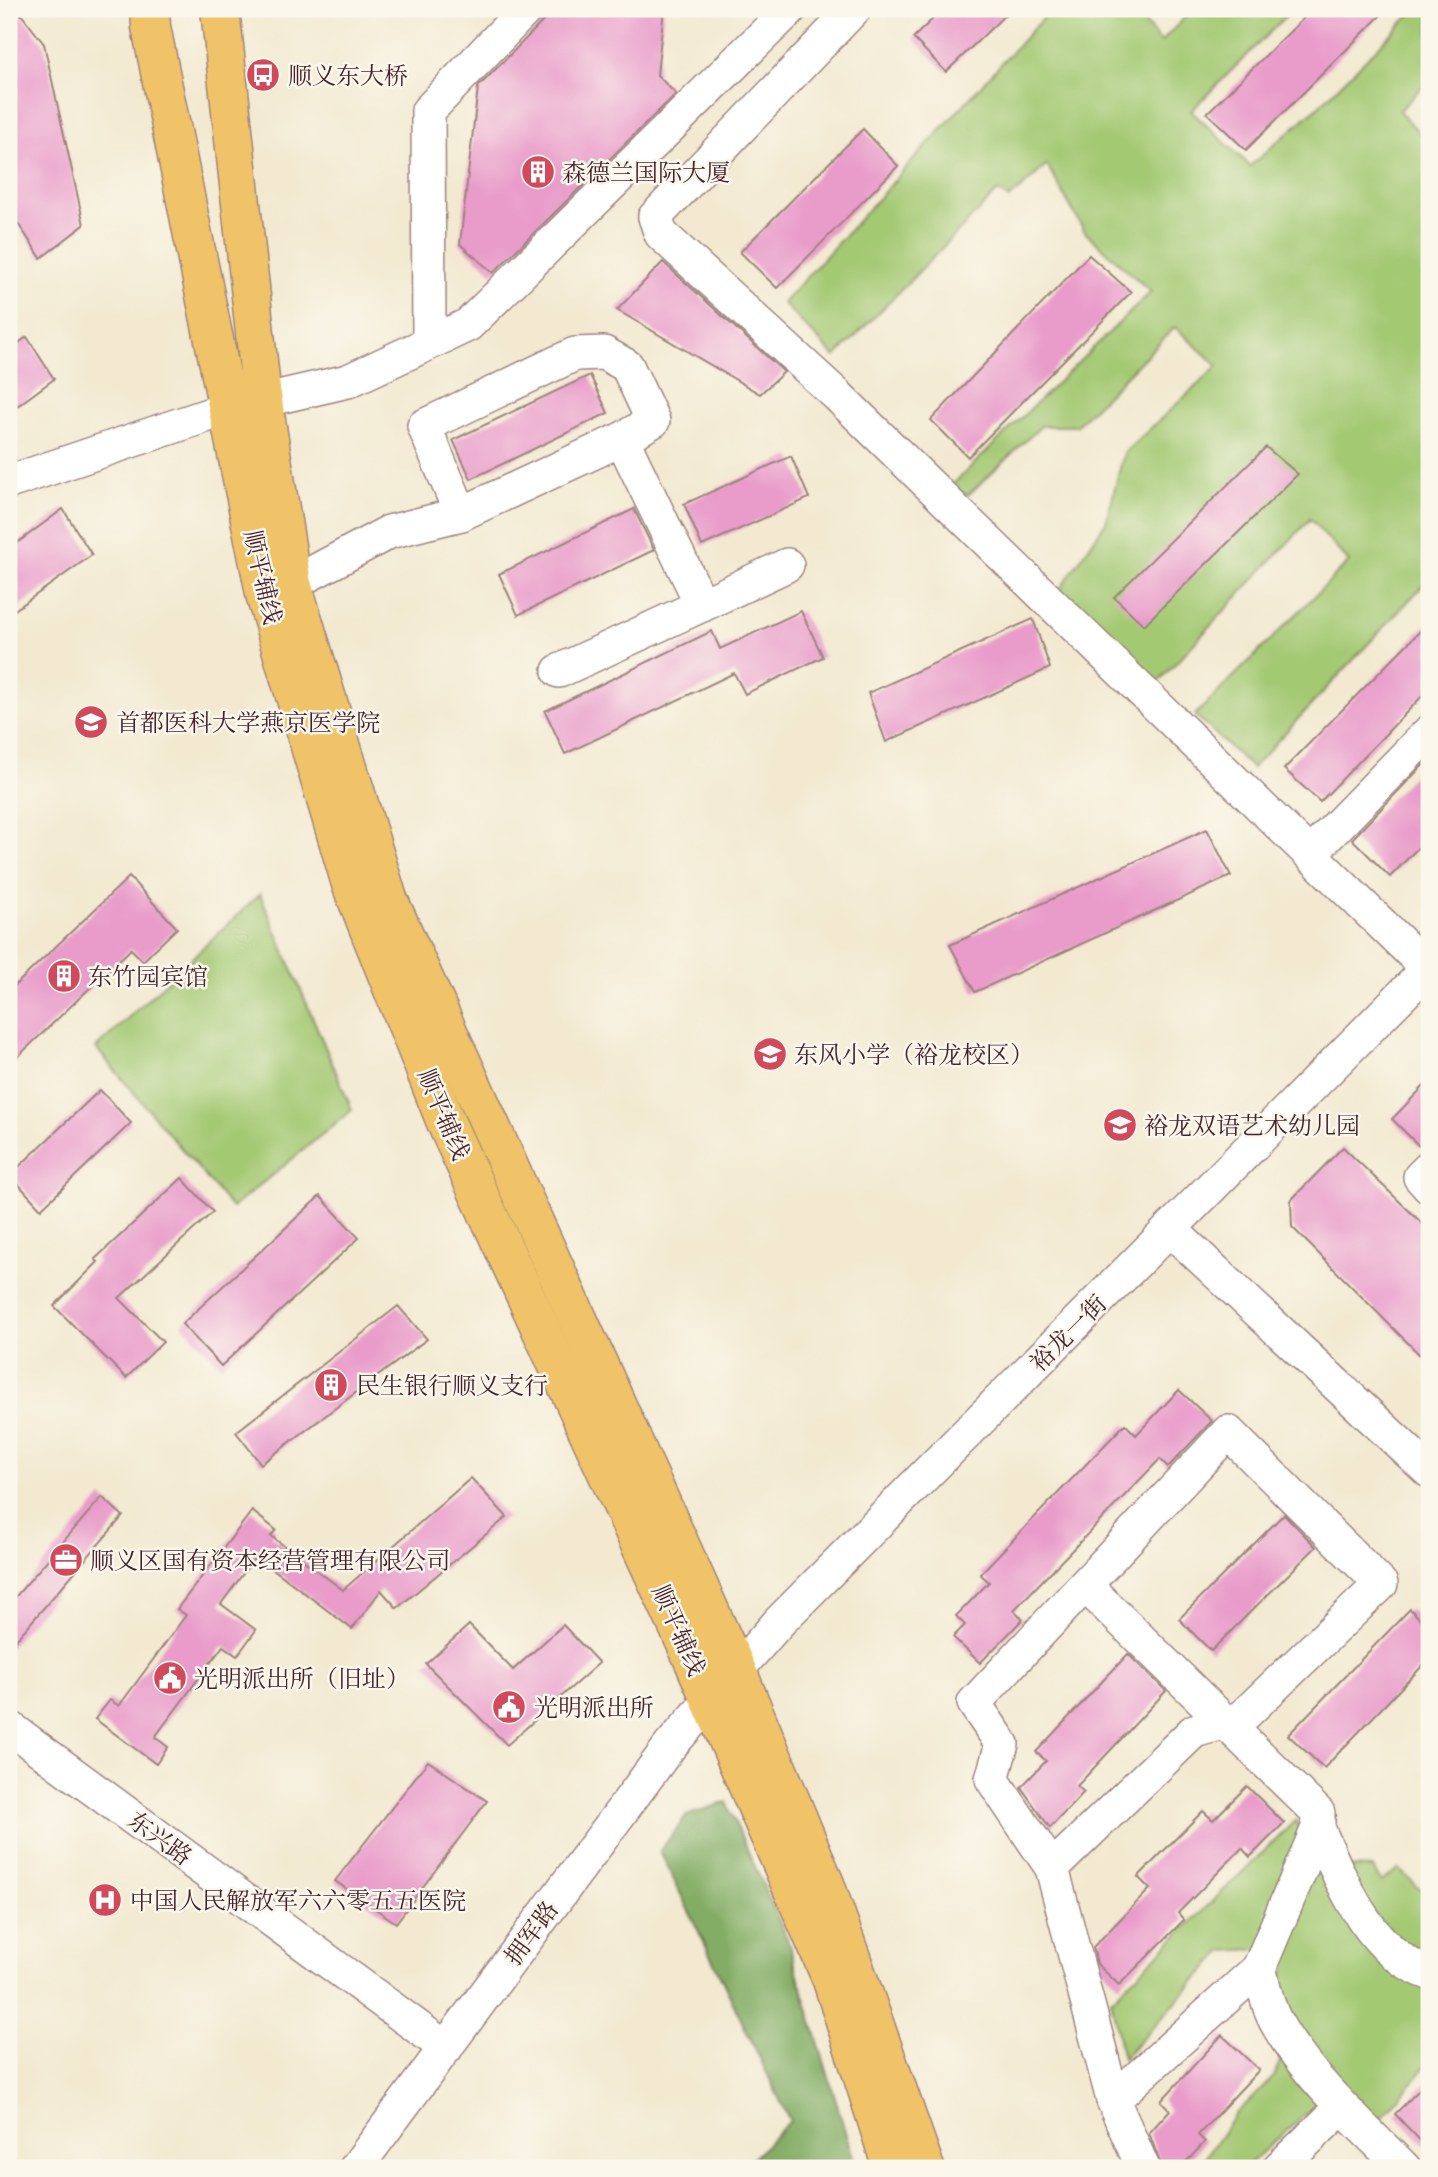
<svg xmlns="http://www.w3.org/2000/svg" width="1438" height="2177" viewBox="0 0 1438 2177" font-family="'EB Garamond','Noto Serif SC',serif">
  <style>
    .green { fill: #a4c973; stroke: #77744f; stroke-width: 2 }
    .forest { fill: #83ad65; stroke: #666648; stroke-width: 2 }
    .building { fill: #e99cca }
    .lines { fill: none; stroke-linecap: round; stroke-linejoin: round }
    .minor-casing { stroke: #9e847e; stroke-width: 36 }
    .major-casing { stroke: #9e847e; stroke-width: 41 }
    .minor { stroke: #fff; stroke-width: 33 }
    .major { stroke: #f0c369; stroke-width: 38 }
    .labels { text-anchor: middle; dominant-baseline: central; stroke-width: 5; stroke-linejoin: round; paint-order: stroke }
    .poi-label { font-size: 24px; fill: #4a1f2b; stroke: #fbf7ec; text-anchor: start }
    .street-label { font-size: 24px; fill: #4a1f2b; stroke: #fbf7ec }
  </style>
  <rect width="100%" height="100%" fill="#fbf7ec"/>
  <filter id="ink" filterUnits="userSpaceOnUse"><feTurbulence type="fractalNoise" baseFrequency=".0143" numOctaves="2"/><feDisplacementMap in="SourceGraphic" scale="14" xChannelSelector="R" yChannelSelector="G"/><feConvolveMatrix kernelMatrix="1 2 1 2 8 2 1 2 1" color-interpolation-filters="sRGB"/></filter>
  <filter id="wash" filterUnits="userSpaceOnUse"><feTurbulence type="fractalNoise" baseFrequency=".00686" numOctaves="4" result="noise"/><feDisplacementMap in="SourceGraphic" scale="28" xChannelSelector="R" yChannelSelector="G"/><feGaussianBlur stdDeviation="1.57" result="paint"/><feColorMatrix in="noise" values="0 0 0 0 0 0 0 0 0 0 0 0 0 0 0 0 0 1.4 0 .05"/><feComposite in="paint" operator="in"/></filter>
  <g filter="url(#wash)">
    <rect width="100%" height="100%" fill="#f2e9d0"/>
    <!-- green -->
    <g class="green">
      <path d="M 1051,9 L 1133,9 L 1161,42 L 1193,9 L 1293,9 L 1191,111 L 1250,166 L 1319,106 L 1416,9 L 1429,9 L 1429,80 L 1399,111 L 1429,143 L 1429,579 L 1252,768 L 1195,715 L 1349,562 L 1310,519 L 1158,682 L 1058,592 L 1106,522 L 1124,453 L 1218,366 L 1175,327 L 1076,426 L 1041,426 L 968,495 L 949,488 L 1151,292 L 1085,232 L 1047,165 L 1009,199 L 998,191 L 835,357 L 783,303 Z"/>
      <path d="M 260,894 L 352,1110 L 232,1208 L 96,1048 Z"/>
      <path d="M 1296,1820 L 1312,1866 L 1373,1868 L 1381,1882 L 1399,1869 L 1429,1898 L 1429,2062 L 1375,2126 L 1337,2086 L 1245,2168 L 1198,2168 L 1235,2115 L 1275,2076 L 1291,2031 L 1279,2001 L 1288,1947 L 1223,1951 L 1123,2059 L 1111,2000 Z"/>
    </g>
    <!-- forest -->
    <path class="forest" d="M 726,1802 L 787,1938 L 856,2168 L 743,2168 L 790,2121 L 660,1851 L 686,1816 Z"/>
    <g id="blocks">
      <!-- building -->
      <g class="building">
        <path d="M 9,9 L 17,9 L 44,44 L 84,225 L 41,258 L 9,210 Z"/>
        <path d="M 555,9 L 664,9 L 657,75 L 676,94 L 493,273 L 460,244 L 478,87 Z"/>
        <path d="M 943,9 L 1011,9 L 946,72 L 913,38 Z"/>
        <path d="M 1313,9 L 1387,9 L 1246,150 L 1207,113 Z"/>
        <path d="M 863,129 L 898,166 L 777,288 L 740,252 Z"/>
        <path d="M 1089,255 L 1131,292 L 968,457 L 931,420 Z"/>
        <path d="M 663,262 L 784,372 L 760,394 L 617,310 Z"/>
        <path d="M 27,337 L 54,379 L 9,412 L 9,350 Z"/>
        <path d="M 590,375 L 608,413 L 471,479 L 453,440 Z"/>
        <path d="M 1266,447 L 1298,474 L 1144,625 L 1114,597 Z"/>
        <path d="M 791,456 L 809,498 L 702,546 L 684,504 Z"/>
        <path d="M 63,509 L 92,555 L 9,614 L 9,549 Z"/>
        <path d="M 634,509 L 654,550 L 518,615 L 499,574 Z"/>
        <path d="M 801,611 L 823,657 L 745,694 L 734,673 L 565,754 L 545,711 L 712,631 L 720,649 Z"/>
        <path d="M 1033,619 L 1050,668 L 886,742 L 868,693 Z"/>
        <path d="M 1429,622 L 1429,689 L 1320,802 L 1284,769 Z"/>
        <path d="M 1429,759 L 1429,836 L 1390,877 L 1352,839 Z"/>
        <path d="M 1207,829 L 1231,876 L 975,992 L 950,945 Z"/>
        <path d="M 129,877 L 177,928 L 143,961 L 131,949 L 9,1065 L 9,991 Z"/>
        <path d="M 1429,1081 L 1429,1138 L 1420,1147 L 1392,1119 Z"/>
        <path d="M 100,1090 L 131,1123 L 41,1209 L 10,1175 Z"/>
        <path d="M 1343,1147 L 1429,1230 L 1429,1364 L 1292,1227 L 1291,1200 Z"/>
        <path d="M 182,1178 L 213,1212 L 119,1298 L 163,1342 L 126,1378 L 54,1306 L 98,1262 L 95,1259 Z"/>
        <path d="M 320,1196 L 359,1238 L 221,1366 L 182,1324 Z"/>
        <path d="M 398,1306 L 427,1339 L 261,1464 L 236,1432 Z"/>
        <path d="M 1179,1390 L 1212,1421 L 1168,1467 L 1160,1459 L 1014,1610 L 1023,1619 L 980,1663 L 953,1637 L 965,1625 L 956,1616 L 989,1582 L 980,1574 L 1125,1424 L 1136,1435 Z"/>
        <path d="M 471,1478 L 507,1517 L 397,1608 L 381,1590 L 352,1629 L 256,1556 L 221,1604 L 256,1630 L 237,1656 L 223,1646 L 155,1737 L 168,1747 L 156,1764 L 95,1719 L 110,1700 L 119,1706 L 186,1615 L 177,1609 L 252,1511 L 276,1530 L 271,1536 L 343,1590 Z"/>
        <path d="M 102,1497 L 123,1516 L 9,1648 L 9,1604 Z"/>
        <path d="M 1284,1514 L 1316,1547 L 1211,1651 L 1179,1619 Z"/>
        <path d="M 1410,1609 L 1429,1628 L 1429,1659 L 1324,1768 L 1288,1735 Z"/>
        <path d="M 469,1625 L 513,1670 L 563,1625 L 599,1663 L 507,1745 L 426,1664 Z"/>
        <path d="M 1128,1654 L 1166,1691 L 1077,1786 L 1084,1792 L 1050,1828 L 1021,1787 L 1046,1761 L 1036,1752 Z"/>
        <path d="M 428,1761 L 487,1801 L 396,1923 L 335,1881 Z"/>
        <path d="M 1247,1786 L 1284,1823 L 1250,1857 L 1242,1848 L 1178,1913 L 1184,1920 L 1119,1985 L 1097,1964 L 1093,1947 L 1150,1889 L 1138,1877 L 1203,1811 L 1213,1820 Z"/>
        <path d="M 1222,2035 L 1259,2070 L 1198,2135 L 1205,2142 L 1180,2168 L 1162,2168 L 1149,2133 L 1170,2110 L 1161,2101 Z"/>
        <path d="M 1429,2080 L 1429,2150 L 1395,2114 Z"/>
      </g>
    </g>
  </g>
  <g filter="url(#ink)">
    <use href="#blocks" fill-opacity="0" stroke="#9e847e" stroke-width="2"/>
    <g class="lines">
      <!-- minor casing -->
      <g class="minor-casing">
        <g id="minor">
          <path d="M 854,9 L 655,217 L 661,234 L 838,396 L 1428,969"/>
          <path d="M 429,343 L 428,111 L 526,9"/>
          <path d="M 9,482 L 226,409 L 348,381 L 468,325 L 790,9"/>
          <path d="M 461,514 L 424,426 L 575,354 L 604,353 L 627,366 L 653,421 L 622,439"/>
          <path d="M 271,595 L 389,532 L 461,514 L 622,439 L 702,605 L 559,671"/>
          <path d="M 702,605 L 787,565"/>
          <path d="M 1310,854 L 1429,732"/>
          <path d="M 1429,1168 L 1420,1177 L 1429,1187"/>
          <path d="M 1171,1230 L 1429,1471"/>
          <path d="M 1228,1432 L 1381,1584 L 1241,1718 L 1194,1731 L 1052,1868 L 992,1779 L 1002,1744 L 974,1703 Z"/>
          <path d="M 1085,1585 L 1318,1813 L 1318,1828 L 1259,1968 C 1264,1985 1267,2005 1275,2020 C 1304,2074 1361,2126 1404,2168"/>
          <path d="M 9,1727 L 446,2048"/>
          <path d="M 1318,1828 C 1342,1882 1369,1953 1429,1973"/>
          <path d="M 1052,1868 L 1113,2100 L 1259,1968"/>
          <path d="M 1113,2100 L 1143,2168"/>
          <path d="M 356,2168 L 670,1746 L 780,1621 L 1429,968"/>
          <path d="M 1279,2168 L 1342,2107"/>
        </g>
      </g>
      <!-- major casing -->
      <g class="major-casing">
        <g id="major">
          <path d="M 150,9 L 151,27 L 266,598 L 351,884 L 447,1125 L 692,1657 L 832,1980 L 892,2168"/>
          <path d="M 220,9 L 261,389 L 292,584 L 388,899 L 737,1671 L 825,1884 L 925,2168"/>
        </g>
      </g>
      <!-- minor -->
      <use href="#minor" class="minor"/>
      <!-- major -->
      <use href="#major" class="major"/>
    </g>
  </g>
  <!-- icons -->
  <defs>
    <g id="bus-disc" transform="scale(1.75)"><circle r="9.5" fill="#d1495b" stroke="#fbf7ec"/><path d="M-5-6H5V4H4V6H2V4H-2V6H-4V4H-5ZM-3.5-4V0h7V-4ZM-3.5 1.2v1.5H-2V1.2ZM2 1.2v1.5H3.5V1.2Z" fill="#fff"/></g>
    <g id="building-disc" transform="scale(1.75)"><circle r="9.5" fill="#d1495b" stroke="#fbf7ec"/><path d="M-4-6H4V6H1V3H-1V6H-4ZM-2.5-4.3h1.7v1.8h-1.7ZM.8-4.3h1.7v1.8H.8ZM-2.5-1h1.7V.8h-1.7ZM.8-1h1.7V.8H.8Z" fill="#fff"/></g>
    <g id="university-disc" transform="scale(1.75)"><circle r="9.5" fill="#d1495b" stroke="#fbf7ec"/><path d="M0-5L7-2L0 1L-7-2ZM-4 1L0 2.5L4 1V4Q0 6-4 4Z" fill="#fff"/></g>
    <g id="school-disc" transform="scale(1.75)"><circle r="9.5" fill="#d1495b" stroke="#fbf7ec"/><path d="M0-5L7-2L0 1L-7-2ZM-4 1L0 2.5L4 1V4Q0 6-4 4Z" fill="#fff"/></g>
    <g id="office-disc" transform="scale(1.75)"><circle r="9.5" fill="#d1495b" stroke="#fbf7ec"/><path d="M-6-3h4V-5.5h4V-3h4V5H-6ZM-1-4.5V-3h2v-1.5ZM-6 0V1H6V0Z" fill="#fff"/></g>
    <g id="civic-disc" transform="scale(1.75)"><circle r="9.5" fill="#d1495b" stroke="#fbf7ec"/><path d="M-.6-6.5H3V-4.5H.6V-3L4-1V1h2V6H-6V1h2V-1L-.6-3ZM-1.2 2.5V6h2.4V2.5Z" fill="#fff"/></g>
    <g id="hospital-disc" transform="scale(1.75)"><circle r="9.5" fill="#d1495b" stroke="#fbf7ec"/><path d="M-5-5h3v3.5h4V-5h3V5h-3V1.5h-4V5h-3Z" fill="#fff"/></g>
  </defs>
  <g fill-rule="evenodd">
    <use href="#bus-disc" x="263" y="75"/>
    <use href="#building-disc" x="538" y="172"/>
    <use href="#university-disc" x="91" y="722"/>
    <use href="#building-disc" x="64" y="976"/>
    <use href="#school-disc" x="770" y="1054"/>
    <use href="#school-disc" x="1120" y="1125"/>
    <use href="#building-disc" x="331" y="1385"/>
    <use href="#office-disc" x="66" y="1560"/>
    <use href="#civic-disc" x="170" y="1678"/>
    <use href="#civic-disc" x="509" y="1707"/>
    <use href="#hospital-disc" x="105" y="1900"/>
  </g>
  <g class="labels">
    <!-- poi labels -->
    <g class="poi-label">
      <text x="288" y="75">顺义东大桥</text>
      <text x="562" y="172">森德兰国际大厦</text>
      <text x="116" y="722">首都医科大学燕京医学院</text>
      <text x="88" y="976">东竹园宾馆</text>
      <text x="794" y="1054">东风小学（裕龙校区）</text>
      <text x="1144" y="1125">裕龙双语艺术幼儿园</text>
      <text x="356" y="1385">民生银行顺义支行</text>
      <text x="90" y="1560">顺义区国有资本经营管理有限公司</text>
      <text x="194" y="1678">光明派出所（旧址）</text>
      <text x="534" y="1707">光明派出所</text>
      <text x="130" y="1900">中国人民解放军六六零五五医院</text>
    </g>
    <!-- street labels -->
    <g class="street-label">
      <text transform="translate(263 577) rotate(77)">顺平辅线</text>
      <text transform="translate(444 1114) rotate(67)">顺平辅线</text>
      <text transform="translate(1068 1333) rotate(-45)">裕龙一街</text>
      <text transform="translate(679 1630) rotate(66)">顺平辅线</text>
      <text transform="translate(160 1838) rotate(36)">东兴路</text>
      <text transform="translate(531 1933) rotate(-54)">拥军路</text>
    </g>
  </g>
  <!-- margin -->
  <rect width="1438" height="2177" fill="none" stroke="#fbf7ec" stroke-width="35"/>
</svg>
